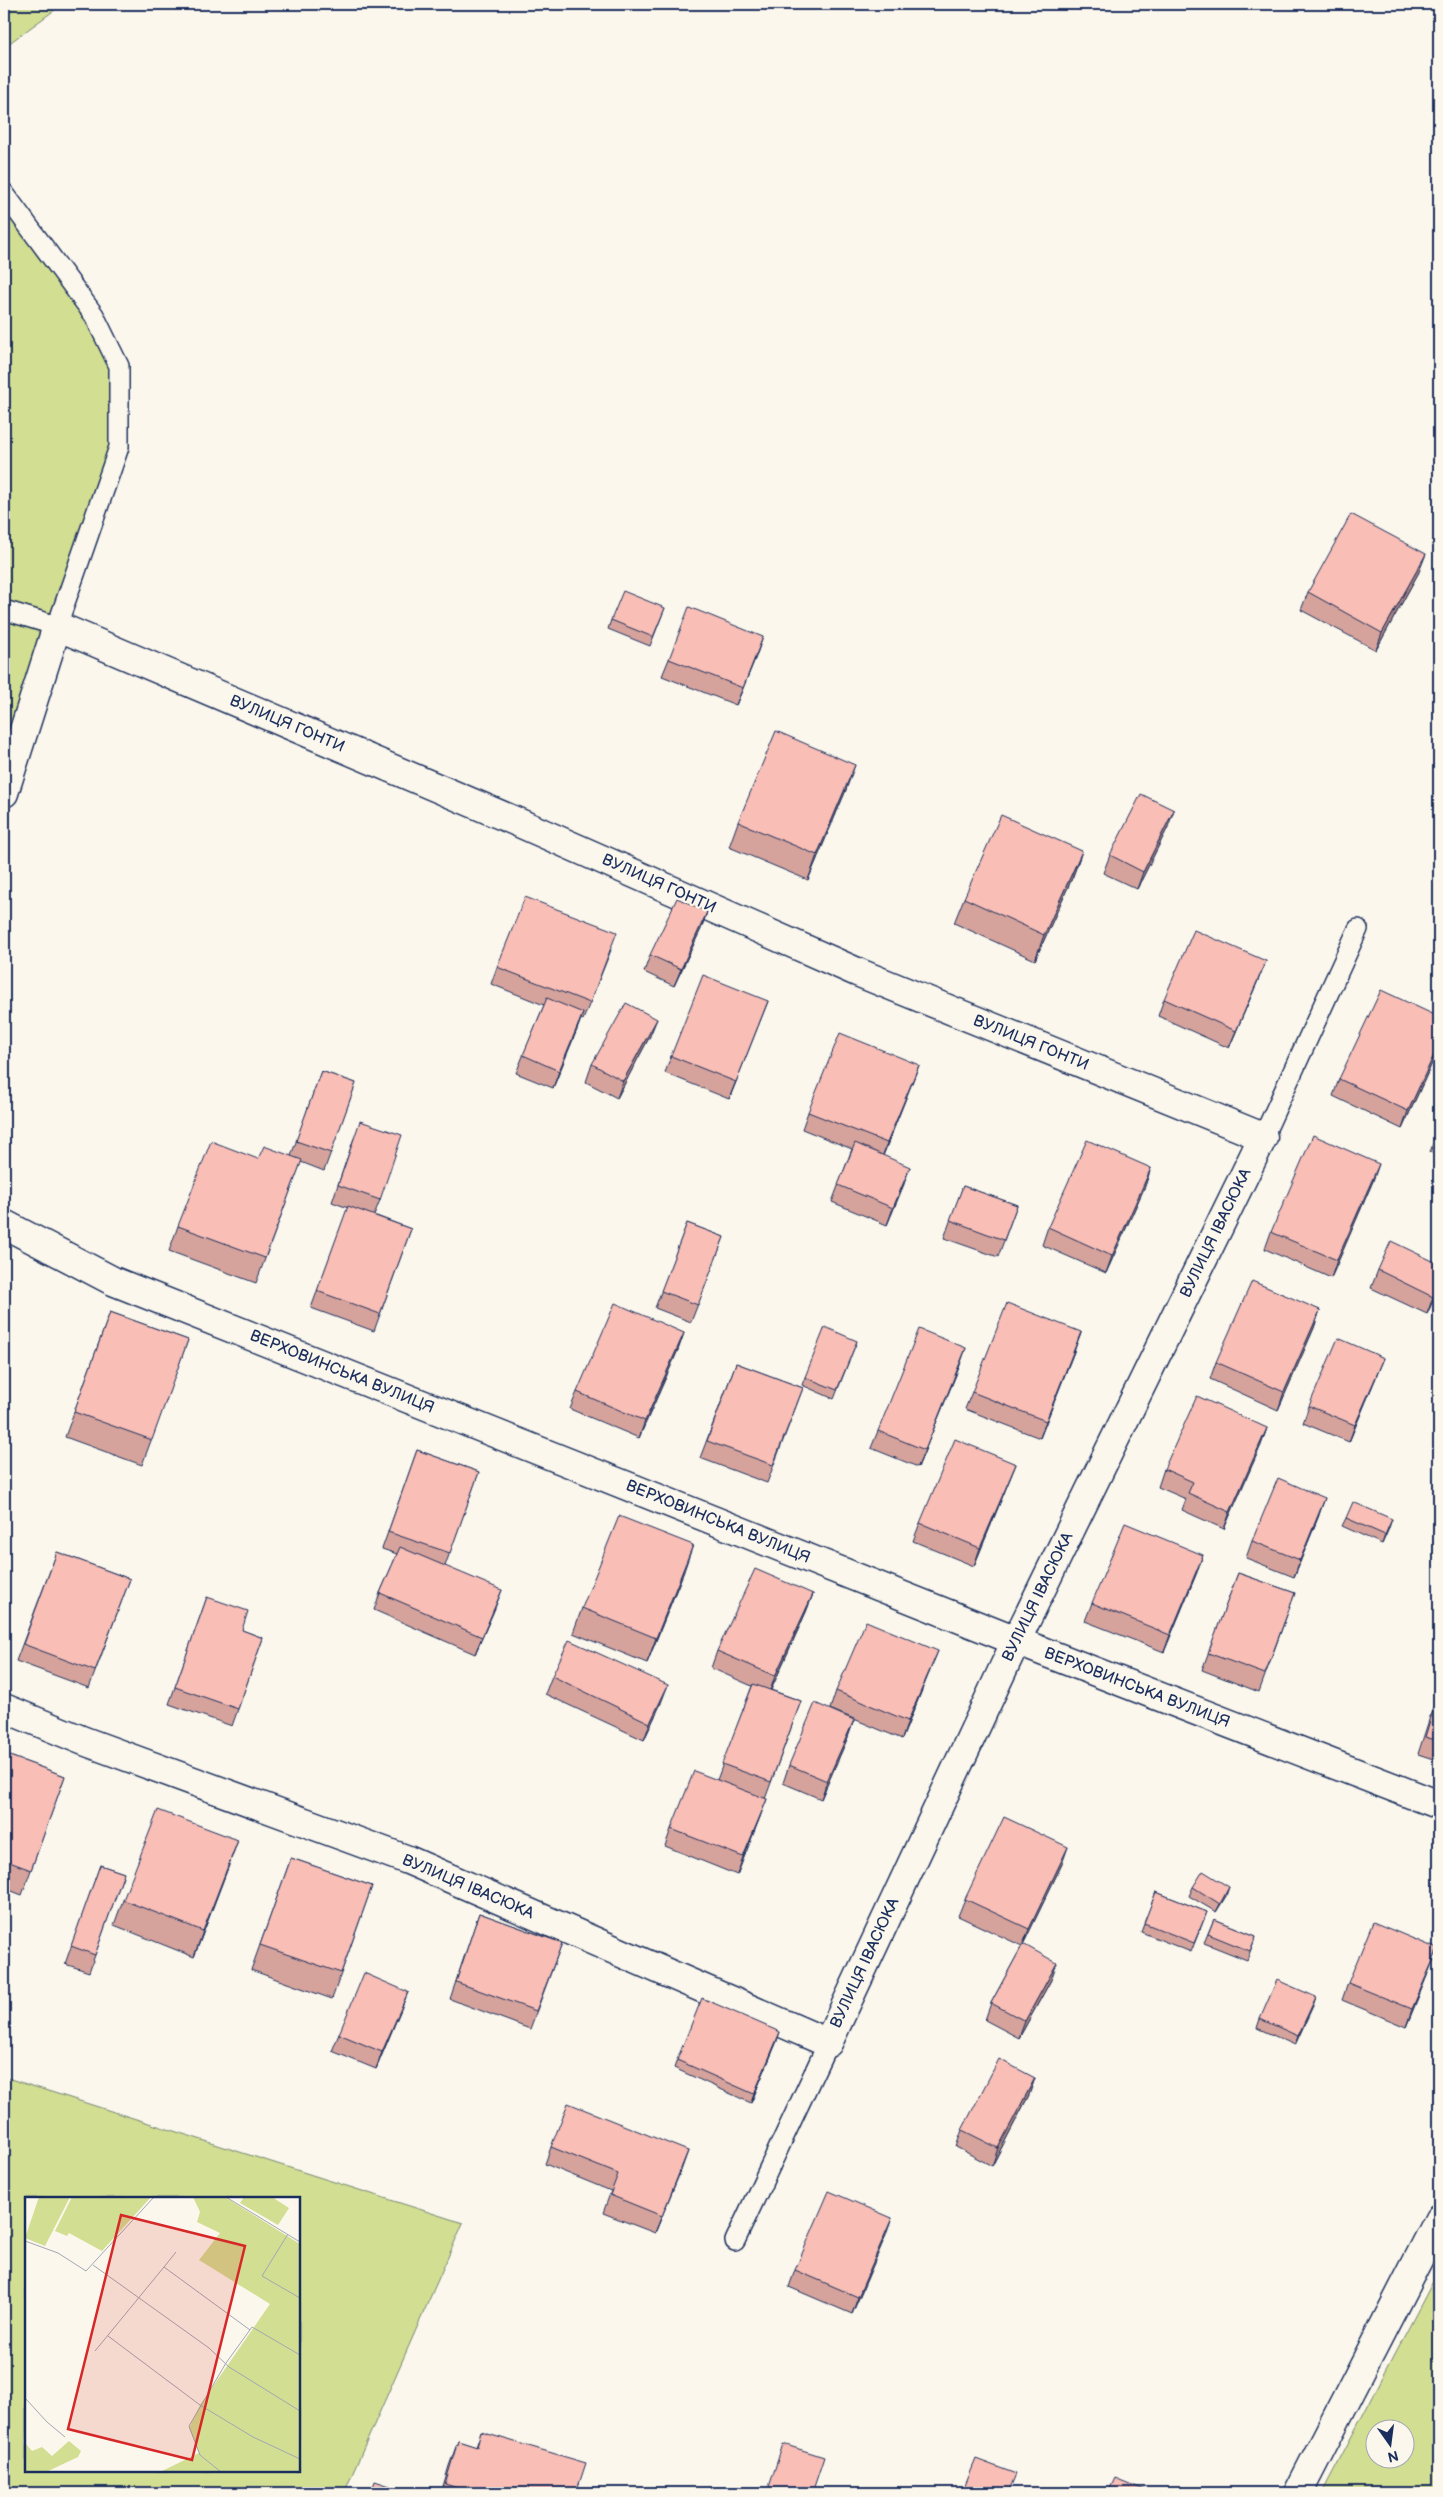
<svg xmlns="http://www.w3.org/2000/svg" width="1443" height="2497" viewBox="0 0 1443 2497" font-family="'Balsamiq Sans',sans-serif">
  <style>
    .garden { fill: #d2de91; stroke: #768678; fill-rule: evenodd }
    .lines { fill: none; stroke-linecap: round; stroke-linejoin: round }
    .service-casing { stroke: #1b2f5e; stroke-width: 22 }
    .minor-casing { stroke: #1b2f5e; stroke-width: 31 }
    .service { stroke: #fbf7ec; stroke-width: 19 }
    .minor { stroke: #fbf7ec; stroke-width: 28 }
    .wall { fill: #d6a39c; stroke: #1b2f5e }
    .shaded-wall { fill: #ae857f; stroke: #1b2f5e }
    .building { fill: #f9beb5; stroke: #1b2f5e }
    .labels { text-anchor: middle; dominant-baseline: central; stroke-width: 4.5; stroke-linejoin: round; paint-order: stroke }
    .street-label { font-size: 16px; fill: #1b2f5e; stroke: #fbf7ec }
    .inset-road { fill: none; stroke: #a1a7b3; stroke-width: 1 }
    .view { fill: #d62828; fill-opacity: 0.15; stroke: #d62828; stroke-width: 2.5 }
    .inset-edge { fill: none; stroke: #1b2f5e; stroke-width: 2.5 }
  </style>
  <rect width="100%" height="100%" fill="#fbf7ec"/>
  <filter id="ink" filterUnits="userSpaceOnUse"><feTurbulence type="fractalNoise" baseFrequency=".02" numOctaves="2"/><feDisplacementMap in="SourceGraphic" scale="10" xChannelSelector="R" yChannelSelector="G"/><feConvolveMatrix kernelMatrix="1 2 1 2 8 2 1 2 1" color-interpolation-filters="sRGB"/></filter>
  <g filter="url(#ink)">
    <!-- garden -->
    <g class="garden">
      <path d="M 4,4 L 63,4 L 4,47 Z"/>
      <path d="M 4,197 L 111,340 L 127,406 L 4,766 Z"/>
      <path d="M 4,2077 L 463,2223 L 344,2493 L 4,2493 ZM 26,2198 L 299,2198 L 299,2471 L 26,2471 Z"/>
      <path d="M 1439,2270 L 1439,2493 L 1322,2493 ZM 1376,2430 L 1406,2430 L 1406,2460 L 1376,2460 Z"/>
    </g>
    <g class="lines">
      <!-- service casing -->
      <g class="service-casing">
        <g id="service">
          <path d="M 4,193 L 94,315 L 119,366 L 119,447 L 57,626 L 4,610"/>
          <path d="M 1263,1137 L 1358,929"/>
          <path d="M 735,2241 L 828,2043"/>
        </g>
      </g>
      <!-- minor casing -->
      <g class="minor-casing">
        <g id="minor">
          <path d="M 4,793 L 57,626 L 515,821 L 857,972 L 1263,1137 L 1016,1641 L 828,2043 L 408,1860 L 84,1741 L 4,1708"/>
          <path d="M 4,1224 L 113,1281 L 1016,1641 L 1439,1805"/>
          <path d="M 1298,2493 L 1439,2219"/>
        </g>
      </g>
      <!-- service -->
      <use href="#service" class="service"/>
      <!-- minor -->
      <use href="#minor" class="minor"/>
    </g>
    <!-- wall -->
    <g class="wall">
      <path d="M 1419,572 L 1376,650 L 1301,610 L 1308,592 Z"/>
      <path d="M 665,608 L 650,646 L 608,629 L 611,620 Z"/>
      <path d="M 757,654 L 736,705 L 662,676 L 669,659 Z"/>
      <path d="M 846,790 L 808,880 L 729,847 L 738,822 Z"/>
      <path d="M 1168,827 L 1137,889 L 1103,873 L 1110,855 Z"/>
      <path d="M 1082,851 L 1073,876 L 1035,960 L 954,923 L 964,898 Z"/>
      <path d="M 707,912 L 701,929 L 674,986 L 644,972 L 650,955 Z"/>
      <path d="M 611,950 L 583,1020 L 581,1019 L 553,1088 L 516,1073 L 544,1005 L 491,984 L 497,967 Z"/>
      <path d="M 1259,978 L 1229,1048 L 1158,1016 L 1164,999 Z"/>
      <path d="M 768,1001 L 729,1099 L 665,1073 L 671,1056 Z"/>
      <path d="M 1439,1017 L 1439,1048 L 1402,1129 L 1333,1096 L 1339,1079 Z"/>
      <path d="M 650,1036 L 617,1098 L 586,1082 L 592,1064 Z"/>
      <path d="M 919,1065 L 883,1155 L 904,1184 L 887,1225 L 832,1202 L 852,1149 L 802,1129 L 808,1112 Z"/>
      <path d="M 321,1071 L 356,1083 L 324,1171 L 301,1162 L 256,1283 L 169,1251 L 178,1226 L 258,1159 L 291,1156 Z"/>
      <path d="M 1439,1128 L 1439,1156 L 1430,1152 Z"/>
      <path d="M 354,1138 L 380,1200 L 374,1215 L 411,1229 L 374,1331 L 311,1308 L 348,1208 L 332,1202 Z"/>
      <path d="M 1151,1168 L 1145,1186 L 1106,1273 L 1042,1245 L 1048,1227 Z"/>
      <path d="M 1373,1181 L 1331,1278 L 1265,1249 L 1271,1232 Z"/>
      <path d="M 963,1186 L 1017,1205 L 998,1257 L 944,1238 Z"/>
      <path d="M 687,1223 L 724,1237 L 691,1322 L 655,1308 Z"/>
      <path d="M 1439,1264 L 1439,1288 L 1427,1314 L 1371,1288 L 1378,1270 Z"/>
      <path d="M 1320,1310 L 1314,1328 L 1278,1410 L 1210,1379 L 1216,1362 Z"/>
      <path d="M 110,1312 L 188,1340 L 142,1465 L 65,1437 Z"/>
      <path d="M 684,1333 L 678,1350 L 639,1438 L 570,1409 L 577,1392 Z"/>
      <path d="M 857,1341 L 834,1399 L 802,1385 L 805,1377 Z"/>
      <path d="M 1075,1349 L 1040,1438 L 965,1409 L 972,1392 Z"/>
      <path d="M 736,1363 L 803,1388 L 767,1483 L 700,1458 Z"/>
      <path d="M 960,1365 L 918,1467 L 871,1448 L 878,1431 Z"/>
      <path d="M 1377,1375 L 1349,1442 L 1303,1423 L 1309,1406 Z"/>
      <path d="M 1267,1428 L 1261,1445 L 1224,1529 L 1182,1510 L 1186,1499 L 1158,1487 L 1164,1469 Z"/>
      <path d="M 417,1450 L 479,1472 L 445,1566 L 495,1608 L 475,1654 L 374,1610 L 380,1593 L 397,1554 L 382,1549 Z"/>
      <path d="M 1016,1464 L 974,1566 L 913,1541 L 920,1523 Z"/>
      <path d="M 1319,1515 L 1294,1577 L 1246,1558 L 1252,1541 Z"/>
      <path d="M 1346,1518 L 1389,1528 L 1382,1544 L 1342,1526 Z"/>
      <path d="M 57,1552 L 130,1579 L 89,1688 L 16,1661 Z"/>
      <path d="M 684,1571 L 647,1663 L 573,1633 L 582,1608 Z"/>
      <path d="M 1197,1572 L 1164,1652 L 1085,1621 L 1092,1603 Z"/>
      <path d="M 1238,1573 L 1295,1593 L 1259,1692 L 1202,1670 Z"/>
      <path d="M 813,1594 L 806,1612 L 771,1690 L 801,1701 L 765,1799 L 760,1817 L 737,1875 L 665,1846 L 671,1829 L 717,1780 L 752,1686 L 711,1668 L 717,1651 Z"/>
      <path d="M 207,1597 L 242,1630 L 263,1638 L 232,1726 L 169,1704 Z"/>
      <path d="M 931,1668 L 902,1739 L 830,1709 L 836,1691 Z"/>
      <path d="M 552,1676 L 661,1703 L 644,1740 L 545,1694 Z"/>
      <path d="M 1439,1689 L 1439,1761 L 1418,1754 Z"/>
      <path d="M 854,1720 L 848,1737 L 821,1799 L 783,1783 L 789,1765 Z"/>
      <path d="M 4,1754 L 65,1776 L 22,1895 L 4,1888 Z"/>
      <path d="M 291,1858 L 372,1886 L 332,1999 L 251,1970 Z"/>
      <path d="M 1062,1864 L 1023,1944 L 1051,1980 L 1019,2038 L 985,2020 L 991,2003 L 1022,1946 L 958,1916 L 965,1899 Z"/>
      <path d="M 100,1865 L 124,1873 L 89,1972 L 65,1964 Z"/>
      <path d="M 229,1865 L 194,1957 L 114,1925 L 123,1900 Z"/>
      <path d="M 1193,1887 L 1226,1896 L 1216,1912 L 1189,1896 Z"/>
      <path d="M 1156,1892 L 1207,1912 L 1191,1952 L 1141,1932 Z"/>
      <path d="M 479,1913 L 562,1943 L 530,2029 L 450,1999 Z"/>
      <path d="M 1214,1919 L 1256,1936 L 1247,1960 L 1204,1943 Z"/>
      <path d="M 1431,1966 L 1406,2027 L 1342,2000 L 1348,1983 Z"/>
      <path d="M 408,1992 L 401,2009 L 376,2069 L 332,2051 L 339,2034 Z"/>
      <path d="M 1316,1997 L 1295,2045 L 1257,2028 L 1260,2019 Z"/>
      <path d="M 777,2041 L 751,2103 L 674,2068 L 677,2060 Z"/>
      <path d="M 1035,2078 L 1029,2095 L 992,2166 L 956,2147 L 962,2130 Z"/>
      <path d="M 551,2147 L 688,2151 L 655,2233 L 603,2213 L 611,2191 L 545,2164 Z"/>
      <path d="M 886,2235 L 852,2314 L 789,2287 L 795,2270 Z"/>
      <path d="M 481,2432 L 576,2493 L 441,2493 L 449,2466 L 458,2441 L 476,2447 Z"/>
    </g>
    <!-- shaded-wall -->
    <g class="shaded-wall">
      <path d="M 1426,554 L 1419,572 L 1376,650 L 1382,633 Z"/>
      <path d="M 763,637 L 757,654 L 736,705 L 743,688 Z"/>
      <path d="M 855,765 L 846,790 L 808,880 L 817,855 Z"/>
      <path d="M 1174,810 L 1168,827 L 1137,889 L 1143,872 Z"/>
      <path d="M 1082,851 L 1073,876 L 1035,960 L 1044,935 Z"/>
      <path d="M 707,912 L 701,929 L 674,986 L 681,969 Z"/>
      <path d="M 1266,961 L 1259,978 L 1229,1048 L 1236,1031 Z"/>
      <path d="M 768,1001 L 761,1018 L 729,1099 L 736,1082 Z"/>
      <path d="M 583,1013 L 577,1030 L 553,1088 L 559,1071 Z"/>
      <path d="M 657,1019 L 650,1036 L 617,1098 L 623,1081 Z"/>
      <path d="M 1439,1044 L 1439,1048 L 1402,1129 L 1408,1111 Z"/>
      <path d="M 919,1065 L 912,1083 L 881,1161 L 887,1143 Z"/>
      <path d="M 1379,1164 L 1373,1181 L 1331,1278 L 1337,1260 Z"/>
      <path d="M 910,1167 L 904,1184 L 887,1225 L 893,1208 Z"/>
      <path d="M 1151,1168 L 1145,1186 L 1106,1273 L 1112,1256 Z"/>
      <path d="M 1439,1284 L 1439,1288 L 1427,1314 L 1433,1297 Z"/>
      <path d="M 1320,1310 L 1314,1328 L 1278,1410 L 1284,1392 Z"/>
      <path d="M 1081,1332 L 1075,1349 L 1040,1438 L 1046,1421 Z"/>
      <path d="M 684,1333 L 678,1350 L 639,1438 L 645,1421 Z"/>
      <path d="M 966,1348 L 960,1365 L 918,1467 L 925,1450 Z"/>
      <path d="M 1384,1358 L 1377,1375 L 1349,1442 L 1355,1425 Z"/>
      <path d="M 1267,1428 L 1261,1445 L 1224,1529 L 1230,1512 Z"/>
      <path d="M 1016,1464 L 974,1566 L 980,1548 Z"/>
      <path d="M 1325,1498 L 1319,1515 L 1294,1577 L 1300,1560 Z"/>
      <path d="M 1392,1519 L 1389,1528 L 1382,1544 L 1385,1535 Z"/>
      <path d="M 693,1545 L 684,1571 L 647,1663 L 656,1638 Z"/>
      <path d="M 1203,1555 L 1197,1572 L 1164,1652 L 1170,1635 Z"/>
      <path d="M 502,1590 L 495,1608 L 475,1654 L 482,1637 Z"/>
      <path d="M 813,1594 L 806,1612 L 769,1694 L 775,1676 Z"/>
      <path d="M 938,1651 L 931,1668 L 902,1739 L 908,1721 Z"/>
      <path d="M 668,1685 L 661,1703 L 644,1740 L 650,1723 Z"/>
      <path d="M 854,1720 L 848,1737 L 821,1799 L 827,1781 Z"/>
      <path d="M 767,1799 L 760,1817 L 737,1875 L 743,1857 Z"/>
      <path d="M 238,1840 L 229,1865 L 194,1957 L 203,1931 Z"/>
      <path d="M 1068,1847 L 1062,1864 L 1022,1947 L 1029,1929 Z"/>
      <path d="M 1229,1887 L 1226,1896 L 1216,1912 L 1220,1904 Z"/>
      <path d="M 1438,1949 L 1431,1966 L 1406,2027 L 1412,2009 Z"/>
      <path d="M 1057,1963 L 1051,1980 L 1019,2038 L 1025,2021 Z"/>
      <path d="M 408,1992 L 401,2009 L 376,2069 L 382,2052 Z"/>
      <path d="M 1316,1997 L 1313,2006 L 1295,2045 L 1298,2036 Z"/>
      <path d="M 780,2032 L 777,2041 L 751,2103 L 754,2094 Z"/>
      <path d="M 1035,2078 L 1029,2095 L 992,2166 L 998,2148 Z"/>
      <path d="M 688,2151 L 682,2168 L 655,2233 L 662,2216 Z"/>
      <path d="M 892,2218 L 886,2235 L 852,2314 L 858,2297 Z"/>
    </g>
    <!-- building -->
    <g class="building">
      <path d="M 1351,514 L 1426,554 L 1382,633 L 1308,592 Z"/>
      <path d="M 623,591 L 665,608 L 653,637 L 611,620 Z"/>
      <path d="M 689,607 L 763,637 L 743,688 L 669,659 Z"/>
      <path d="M 776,731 L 855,765 L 817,855 L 738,822 Z"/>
      <path d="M 1141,794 L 1174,810 L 1143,872 L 1110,855 Z"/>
      <path d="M 1001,815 L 1082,851 L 1044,935 L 964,898 Z"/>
      <path d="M 525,897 L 617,932 L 590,1003 L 497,967 Z"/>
      <path d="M 677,898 L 707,912 L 681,969 L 650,955 Z"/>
      <path d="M 1194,930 L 1266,961 L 1236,1031 L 1164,999 Z"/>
      <path d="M 703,975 L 768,1001 L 736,1082 L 671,1056 Z"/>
      <path d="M 1381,990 L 1439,1017 L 1439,1044 L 1408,1111 L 1339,1079 Z"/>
      <path d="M 547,998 L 583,1013 L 559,1071 L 523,1055 Z"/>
      <path d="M 626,1003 L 657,1019 L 623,1081 L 592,1064 Z"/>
      <path d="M 840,1033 L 919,1065 L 887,1143 L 808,1112 Z"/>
      <path d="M 321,1071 L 356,1083 L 331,1153 L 296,1141 Z"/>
      <path d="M 360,1121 L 402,1135 L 380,1200 L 338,1185 Z"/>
      <path d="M 1439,1128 L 1439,1136 L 1436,1134 Z"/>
      <path d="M 1313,1135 L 1379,1164 L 1337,1260 L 1271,1232 Z"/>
      <path d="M 1087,1140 L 1151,1168 L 1112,1256 L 1048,1227 Z"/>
      <path d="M 211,1141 L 258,1159 L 264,1146 L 302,1160 L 265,1258 L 178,1226 Z"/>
      <path d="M 855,1143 L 910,1167 L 893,1208 L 838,1185 Z"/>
      <path d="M 963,1186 L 1017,1205 L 1004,1240 L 950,1220 Z"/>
      <path d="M 348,1206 L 411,1229 L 380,1314 L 317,1291 Z"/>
      <path d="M 687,1223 L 724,1237 L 698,1305 L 661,1291 Z"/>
      <path d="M 1391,1241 L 1439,1264 L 1439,1284 L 1433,1297 L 1378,1270 Z"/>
      <path d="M 1252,1281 L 1320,1310 L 1284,1392 L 1216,1362 Z"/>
      <path d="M 615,1303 L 684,1333 L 645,1421 L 577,1392 Z"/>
      <path d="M 1007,1303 L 1081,1332 L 1046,1421 L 972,1392 Z"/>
      <path d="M 110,1312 L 188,1340 L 152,1440 L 74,1412 Z"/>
      <path d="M 825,1327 L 857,1341 L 837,1390 L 805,1377 Z"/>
      <path d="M 919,1329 L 966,1348 L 925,1450 L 878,1431 Z"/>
      <path d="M 1338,1338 L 1384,1358 L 1355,1425 L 1309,1406 Z"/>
      <path d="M 736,1363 L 803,1388 L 773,1465 L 707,1441 Z"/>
      <path d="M 1197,1396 L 1267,1428 L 1230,1512 L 1188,1493 L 1193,1482 L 1164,1469 Z"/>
      <path d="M 955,1439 L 1016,1464 L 980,1548 L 920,1523 Z"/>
      <path d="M 417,1450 L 479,1472 L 450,1553 L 388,1532 Z"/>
      <path d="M 1278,1478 L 1325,1498 L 1300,1560 L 1252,1541 Z"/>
      <path d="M 1353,1502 L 1392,1519 L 1385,1535 L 1346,1518 Z"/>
      <path d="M 619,1516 L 693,1545 L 656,1638 L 582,1608 Z"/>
      <path d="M 1125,1523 L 1203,1555 L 1170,1635 L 1092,1603 Z"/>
      <path d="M 400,1547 L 502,1590 L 482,1637 L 380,1593 Z"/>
      <path d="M 57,1552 L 130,1579 L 95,1671 L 23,1644 Z"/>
      <path d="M 755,1569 L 813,1594 L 775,1676 L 717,1651 Z"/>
      <path d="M 1238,1573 L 1295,1593 L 1265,1674 L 1208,1653 Z"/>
      <path d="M 207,1597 L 248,1611 L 242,1630 L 263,1638 L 238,1709 L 175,1687 Z"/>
      <path d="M 866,1621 L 938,1651 L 908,1721 L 836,1691 Z"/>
      <path d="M 569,1640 L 668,1685 L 650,1723 L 552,1676 Z"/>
      <path d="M 753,1684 L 801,1701 L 771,1782 L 722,1764 Z"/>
      <path d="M 1439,1691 L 1439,1741 L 1425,1737 Z"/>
      <path d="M 815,1703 L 854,1720 L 827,1781 L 789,1765 Z"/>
      <path d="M 4,1754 L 65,1776 L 31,1870 L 4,1860 Z"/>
      <path d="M 694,1771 L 767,1799 L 743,1857 L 671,1829 Z"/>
      <path d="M 158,1810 L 238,1840 L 203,1931 L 123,1900 Z"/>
      <path d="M 1004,1817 L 1068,1847 L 1029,1929 L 965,1899 Z"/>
      <path d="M 291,1858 L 372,1886 L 341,1973 L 260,1945 Z"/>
      <path d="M 100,1865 L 124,1873 L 95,1955 L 71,1946 Z"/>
      <path d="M 1203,1871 L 1229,1887 L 1220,1904 L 1193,1887 Z"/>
      <path d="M 1156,1892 L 1207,1912 L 1194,1943 L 1144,1923 Z"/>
      <path d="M 479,1913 L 562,1943 L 536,2011 L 456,1982 Z"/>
      <path d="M 1214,1919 L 1256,1936 L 1250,1951 L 1208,1934 Z"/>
      <path d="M 1373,1922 L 1438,1949 L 1412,2009 L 1348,1983 Z"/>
      <path d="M 1023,1944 L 1057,1963 L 1025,2021 L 991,2003 Z"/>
      <path d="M 364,1973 L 408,1992 L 382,2052 L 339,2034 Z"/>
      <path d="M 1277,1980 L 1316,1997 L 1298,2036 L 1260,2019 Z"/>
      <path d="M 702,1998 L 780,2032 L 754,2094 L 677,2060 Z"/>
      <path d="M 999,2059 L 1035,2078 L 998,2148 L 962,2130 Z"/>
      <path d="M 568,2103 L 688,2151 L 662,2216 L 610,2195 L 618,2174 L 551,2147 Z"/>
      <path d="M 829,2191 L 892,2218 L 858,2297 L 795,2270 Z"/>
      <path d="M 481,2432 L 586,2463 L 576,2493 L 463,2493 L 464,2490 L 445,2484 L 458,2441 L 477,2447 Z"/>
      <path d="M 783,2444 L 824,2457 L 812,2493 L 767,2493 Z"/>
      <path d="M 976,2459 L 1016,2474 L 1008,2493 L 962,2493 Z"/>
      <path d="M 1115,2478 L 1152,2493 L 1108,2493 Z"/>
      <path d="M 375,2481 L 405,2491 L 405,2493 L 371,2493 Z"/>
      <path d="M 712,2489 L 722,2493 L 710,2493 Z"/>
    </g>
  </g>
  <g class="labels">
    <!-- street labels -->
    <g class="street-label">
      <text transform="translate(287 724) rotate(23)">ВУЛИЦЯ ГОНТИ</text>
      <text transform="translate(659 884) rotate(24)">ВУЛИЦЯ ГОНТИ</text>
      <text transform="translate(1031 1043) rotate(22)">ВУЛИЦЯ ГОНТИ</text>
      <text transform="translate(1216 1233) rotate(-64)">ВУЛИЦЯ ІВАСЮКА</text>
      <text transform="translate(342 1372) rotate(22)">ВЕРХОВИНСЬКА ВУЛИЦЯ</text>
      <text transform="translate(718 1522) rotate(22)">ВЕРХОВИНСЬКА ВУЛИЦЯ</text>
      <text transform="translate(1038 1597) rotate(-64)">ВУЛИЦЯ ІВАСЮКА</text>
      <text transform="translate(1137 1688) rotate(21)">ВЕРХОВИНСЬКА ВУЛИЦЯ</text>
      <text transform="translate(468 1887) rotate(23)">ВУЛИЦЯ ІВАСЮКА</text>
      <text transform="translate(865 1963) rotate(-65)">ВУЛИЦЯ ІВАСЮКА</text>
    </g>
  </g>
  <!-- overview -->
  <g transform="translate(25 2197)">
    <rect width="275" height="275" fill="#fbf7ec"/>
    <path d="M 14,0 L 45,0 L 20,49 L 0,41 ZM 47,0 L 126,0 L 77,54 L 44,36 L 42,39 L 30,34 ZM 168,0 L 200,0 L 275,47 L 275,275 L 135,275 L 174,256 L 164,231 L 175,208 L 245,107 L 174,63 L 195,36 L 172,25 L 175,15 ZM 219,0 L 247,0 L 264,11 L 253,28 L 215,6 ZM 44,244 L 56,254 L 53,260 L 21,275 L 0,275 L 0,246 L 7,254 L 17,250 L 27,259 Z" fill="#d2de91"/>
    <path class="inset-road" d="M 201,0 L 275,45M 263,37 L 237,79 L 275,101M 0,44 L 33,56 L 61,74 L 129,0M 68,68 L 184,151 L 204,170 L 275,214M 139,70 L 151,55M 83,139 L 175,208 L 228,240 L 275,262M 70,154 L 139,70 L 225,133M 0,201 L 22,225 L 40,240M 196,275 L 175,258 L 164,229 L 201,166 L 227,130 L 275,158"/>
    <path class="view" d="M 96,18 L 220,49 L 167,263 L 43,232 Z"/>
    <rect width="275" height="275" class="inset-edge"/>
  </g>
  <!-- margin -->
  <rect width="1443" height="2497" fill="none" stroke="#fbf7ec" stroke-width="20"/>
  <rect x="10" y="10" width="1423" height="2477" fill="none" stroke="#1b2f5e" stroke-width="2" filter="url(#ink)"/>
  <!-- north arrow -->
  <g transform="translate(1390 2444) rotate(166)"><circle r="24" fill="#fbf7ec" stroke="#a1a7b3"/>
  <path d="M0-4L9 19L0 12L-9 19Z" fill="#1b2f5e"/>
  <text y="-8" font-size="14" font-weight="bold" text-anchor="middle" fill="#1b2f5e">N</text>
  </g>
</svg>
